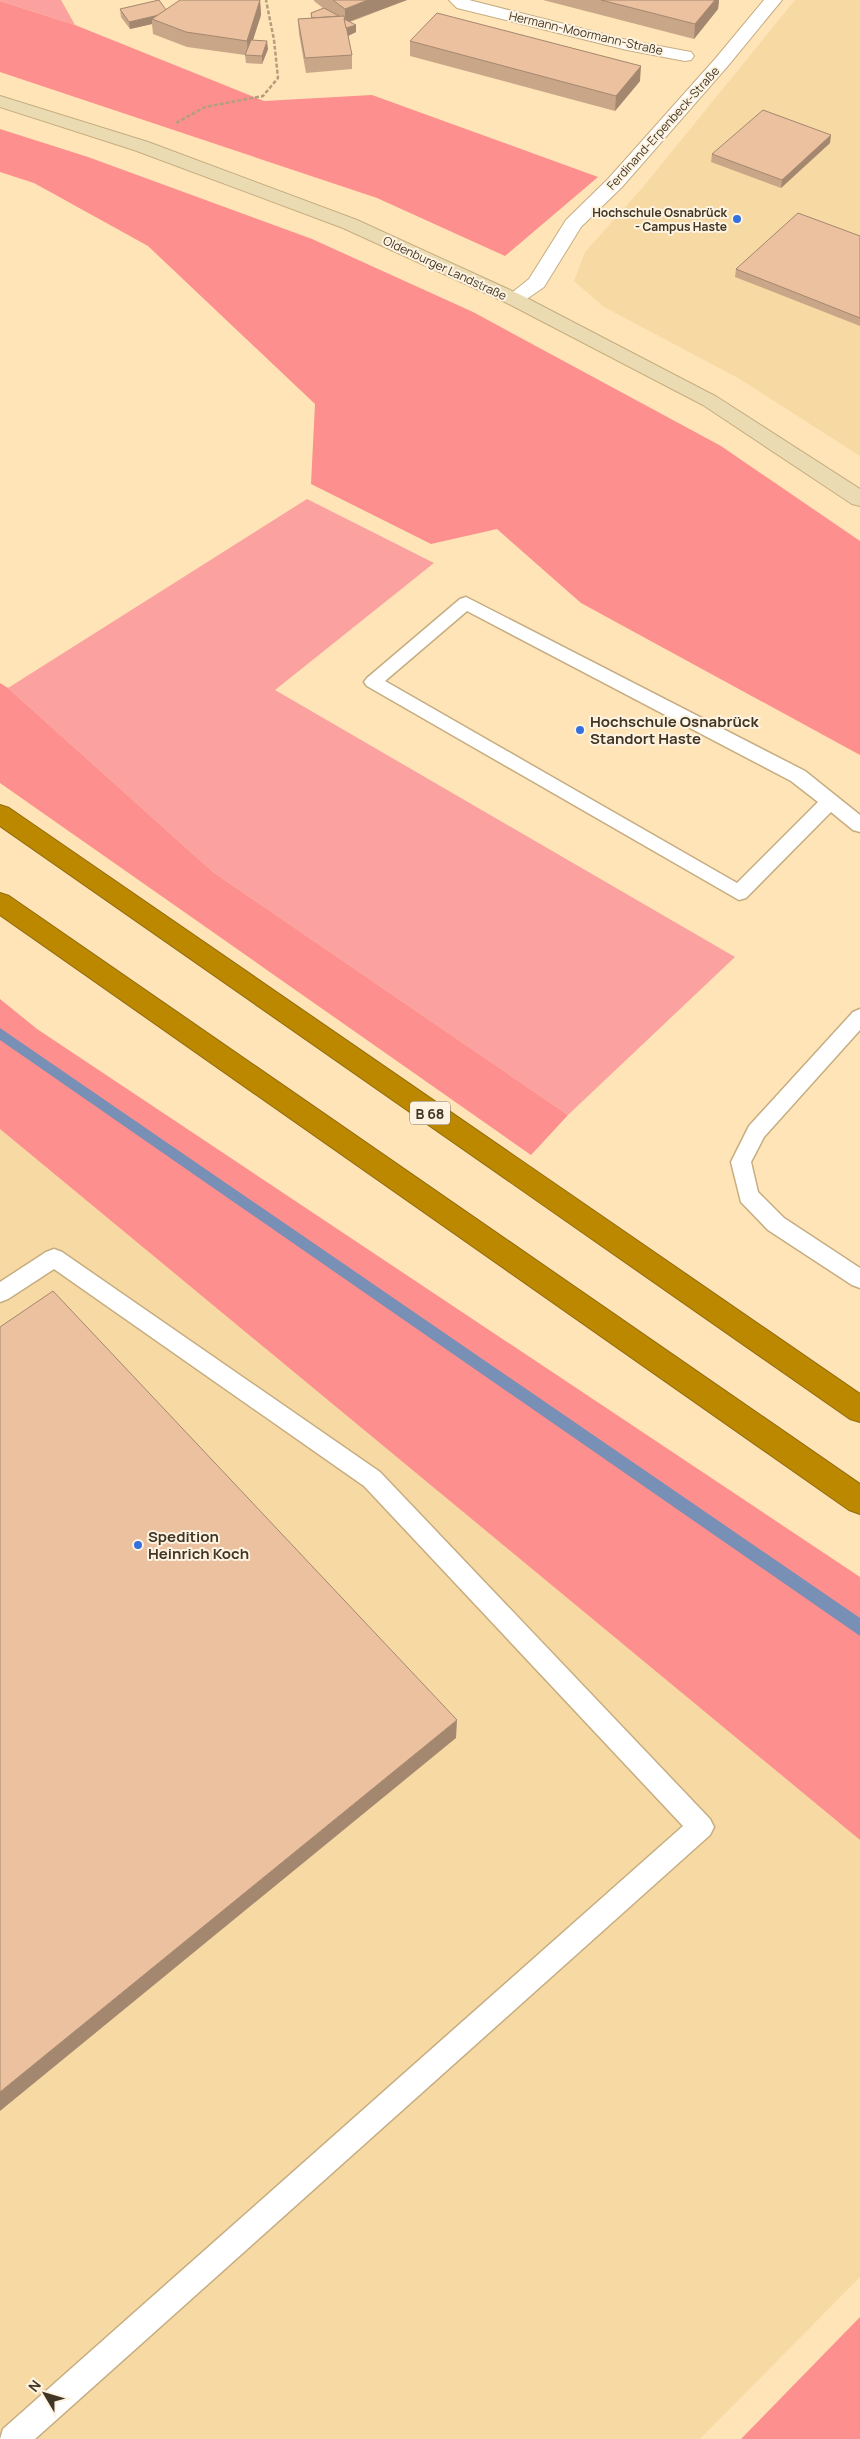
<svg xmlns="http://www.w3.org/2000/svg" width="860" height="2439" viewBox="0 0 860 2439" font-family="Manrope,sans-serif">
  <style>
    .built { fill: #f7d9a4 }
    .green { fill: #fba2a0 }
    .forest { fill: #fd8f8e }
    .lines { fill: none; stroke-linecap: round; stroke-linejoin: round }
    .stream { fill: #788fb6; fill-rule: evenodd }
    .lane-casing { stroke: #c6ad81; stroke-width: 3 }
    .street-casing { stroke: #c6ad81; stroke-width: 2 }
    .secondary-casing { stroke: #c6ad81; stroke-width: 2 }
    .highway-casing { stroke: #916b0d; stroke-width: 2 }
    .path { stroke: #b49f7c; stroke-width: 2.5; stroke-dasharray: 4 2; stroke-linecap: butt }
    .lane { fill: #fff; fill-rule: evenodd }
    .street { fill: #fff; fill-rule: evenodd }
    .secondary { fill: #ebdbb2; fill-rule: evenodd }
    .highway { fill: #bc8800; fill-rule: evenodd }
    .wall { fill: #caa689 }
    .shaded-wall { fill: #a4876f }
    .building { fill: #ebc19f; stroke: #a4876f }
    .poi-dot { fill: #3470de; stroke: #fef3e1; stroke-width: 2 }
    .labels { text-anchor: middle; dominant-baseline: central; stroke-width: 4; stroke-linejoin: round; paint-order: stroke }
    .far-street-label { font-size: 12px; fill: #413624; stroke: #fef3e1 }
    .far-poi-label { font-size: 12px; font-weight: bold; fill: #413624; stroke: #fef3e1; text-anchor: end }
    .shield { fill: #fef3e1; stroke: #7a6f5d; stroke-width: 1 }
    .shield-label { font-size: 14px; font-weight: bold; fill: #413624 }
    .poi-label { font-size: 15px; font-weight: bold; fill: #413624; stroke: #fef3e1; text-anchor: start }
  </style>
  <rect width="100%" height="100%" fill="#fee4b6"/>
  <!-- built -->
  <g class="built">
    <path d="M 795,0 L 860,0 L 860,456 L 738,378 L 604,307 L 574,281 L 585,252 L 643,187 Z"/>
    <path d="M 0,1129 L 860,1840 L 860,2277 L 700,2439 L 0,2439 Z"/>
  </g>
  <!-- green -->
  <g class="green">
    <path d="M 0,0 L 61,0 L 75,25 L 0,1 Z"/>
    <path d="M 307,499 L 434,563 L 275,690 L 735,957 L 568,1115 L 213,872 L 8,688 Z"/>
  </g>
  <!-- forest -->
  <g class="forest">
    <path d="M 0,1 L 75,25 L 264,101 L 372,95 L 598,177 L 505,256 L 377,198 L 0,72 Z"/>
    <path d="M 0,129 L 88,157 L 312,239 L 473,312 L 721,446 L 860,541 L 860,755 L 581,603 L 497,529 L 431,544 L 311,484 L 315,404 L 148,246 L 34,183 L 0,172 Z"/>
    <path d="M 0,683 L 8,688 L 213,872 L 568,1115 L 531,1155 L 0,783 Z"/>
    <path d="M 0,999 L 37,1029 L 860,1577 L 860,1840 L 0,1129 Z"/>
    <path d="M 860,2317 L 860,2439 L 741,2439 Z"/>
  </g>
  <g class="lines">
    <!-- stream -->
    <path class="stream" d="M 0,1028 L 860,1618 L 860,1636 L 0,1040 Z"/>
    <!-- lane casing -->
    <g class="lane-casing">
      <g id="lane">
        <path d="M 466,597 L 805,771 L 860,815 L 860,832 L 853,830 L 831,812 L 746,898 L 739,900 L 367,686 L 364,682 L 367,678 L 460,599 ZM 467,611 L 791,781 L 818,802 L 737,883 L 385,681 Z"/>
        <path d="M 860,1009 L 860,1030 L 764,1137 L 751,1162 L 758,1192 L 784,1218 L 860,1268 L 860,1288 L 852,1285 L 768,1230 L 741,1202 L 731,1162 L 749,1126 L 853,1012 Z"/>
        <path d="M 54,1249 L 62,1252 L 380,1472 L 710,1819 L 714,1827 L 710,1835 L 35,2439 L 0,2439 L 3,2429 L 683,1826 L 364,1486 L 54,1269 L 8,1299 L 0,1302 L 0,1282 L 46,1252 Z"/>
      </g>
    </g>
    <!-- street casing -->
    <g class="street-casing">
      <g id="street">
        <path d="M 449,0 L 469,0 L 627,40 L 691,52 L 694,56 L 691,60 L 685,61 L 627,50 L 457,8 Z"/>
        <path d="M 764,0 L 782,0 L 727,67 L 622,187 L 581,227 L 544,287 L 521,303 L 514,305 L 507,303 L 504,299 L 529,279 L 566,220 L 608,179 L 715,59 Z"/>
      </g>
    </g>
    <!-- secondary casing -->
    <g class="secondary-casing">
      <path id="secondary" d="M 0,96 L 148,142 L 357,220 L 521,295 L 717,397 L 860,489 L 860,506 L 852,504 L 703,405 L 507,303 L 343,228 L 134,150 L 0,107 Z"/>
    </g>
    <!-- highway casing -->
    <g class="highway-casing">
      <g id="highway">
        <path d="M 0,805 L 9,808 L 860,1394 L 860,1422 L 850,1419 L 0,826 Z"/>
        <path d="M 0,893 L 9,896 L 860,1484 L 860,1514 L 849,1510 L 0,915 Z"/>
      </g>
    </g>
    <!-- path -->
    <path class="path" d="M 176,123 L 205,107 L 263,96 L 278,78 L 274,40 L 266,0"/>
    <!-- lane -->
    <use href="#lane" class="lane"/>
    <!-- street -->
    <use href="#street" class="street"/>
    <!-- secondary -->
    <use href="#secondary" class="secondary"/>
    <!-- highway -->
    <use href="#highway" class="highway"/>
  </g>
  <!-- wall -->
  <g class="wall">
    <path d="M 260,0 L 261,15 L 253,40 L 268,49 L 262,64 L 246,63 L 245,55 L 187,47 L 153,34 L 152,24 L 130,29 L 121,17 L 120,9 L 166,10 Z"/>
    <path d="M 314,0 L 407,0 L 350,22 L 356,32 L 348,36 L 352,55 L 352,69 L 306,73 L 299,34 L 298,19 L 311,18 L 311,13 L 323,8 L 314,1 Z"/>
    <path d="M 543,0 L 719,0 L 718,9 L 694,39 Z"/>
    <path d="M 410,41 L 640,81 L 615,111 L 410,56 Z"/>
    <path d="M 830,143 L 781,188 L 711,162 L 712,154 Z"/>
    <path d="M 860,236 L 860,326 L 735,277 L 736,269 Z"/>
  </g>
  <!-- shaded-wall -->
  <g class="shaded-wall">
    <path d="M 260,0 L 261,15 L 248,55 L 247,41 Z"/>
    <path d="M 368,0 L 407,0 L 345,23 L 345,9 Z"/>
    <path d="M 715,0 L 719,0 L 718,9 L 694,39 L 695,24 Z"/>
    <path d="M 168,12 L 152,19 L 152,24 L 130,29 L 129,22 Z"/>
    <path d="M 356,25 L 356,32 L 346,37 L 345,29 Z"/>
    <path d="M 267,41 L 268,49 L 262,64 L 262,56 Z"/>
    <path d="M 641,66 L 640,81 L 615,111 L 616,96 Z"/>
    <path d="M 831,135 L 830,143 L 781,188 L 782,180 Z"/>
    <path d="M 457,1720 L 456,1738 L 0,2111 L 0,2092 Z"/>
  </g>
  <!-- building -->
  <g class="building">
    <path d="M 159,0 L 166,10 L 159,15 L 129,22 L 120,9 Z"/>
    <path d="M 180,0 L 260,0 L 247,41 L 186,32 L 152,19 Z"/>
    <path d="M 333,0 L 368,0 L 345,9 Z"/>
    <path d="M 601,0 L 715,0 L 695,24 Z"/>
    <path d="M 324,8 L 339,16 L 312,18 L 311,13 Z"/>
    <path d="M 437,13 L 641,66 L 616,96 L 410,41 Z"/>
    <path d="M 344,16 L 352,55 L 305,58 L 298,19 Z"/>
    <path d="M 344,19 L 356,25 L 346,28 Z"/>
    <path d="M 251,40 L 267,41 L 262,56 L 245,55 Z"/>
    <path d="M 763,110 L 831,135 L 782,180 L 712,154 Z"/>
    <path d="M 798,213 L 860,236 L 860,318 L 736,269 Z"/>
    <path d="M 53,1291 L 457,1720 L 0,2092 L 0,1327 Z"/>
  </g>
  <!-- markers -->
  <g class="poi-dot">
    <circle cx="737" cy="219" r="5"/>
    <circle cx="580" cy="730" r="5"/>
    <circle cx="138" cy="1545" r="5"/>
  </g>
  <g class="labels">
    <!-- far-street labels -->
    <g class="far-street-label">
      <text transform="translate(586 33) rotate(13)">Hermann-Moormann-Straße</text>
      <text transform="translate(663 128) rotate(-48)">Ferdinand-Erpenbeck-Straße</text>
      <text transform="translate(445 268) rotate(25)">Oldenburger Landstraße</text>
    </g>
    <!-- far-poi labels -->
    <g class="far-poi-label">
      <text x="727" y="212">Hochschule Osnabrück<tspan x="727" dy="14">- Campus Haste</tspan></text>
    </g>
    <!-- shield labels -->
    <rect class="shield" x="410" y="1101.5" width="40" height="23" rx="4"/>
    <g class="shield-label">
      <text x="430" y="1113">B 68</text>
    </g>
    <!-- poi labels -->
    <g class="poi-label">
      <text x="590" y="721">Hochschule Osnabrück<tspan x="590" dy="17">Standort Haste</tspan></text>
      <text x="148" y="1536">Spedition<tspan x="148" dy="17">Heinrich Koch</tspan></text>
    </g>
  </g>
  <!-- north arrow -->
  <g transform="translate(45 2394) rotate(308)" stroke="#fef3e1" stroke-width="4" paint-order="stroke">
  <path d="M0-4L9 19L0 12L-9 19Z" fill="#413624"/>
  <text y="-8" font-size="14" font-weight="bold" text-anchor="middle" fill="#413624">N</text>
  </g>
</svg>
